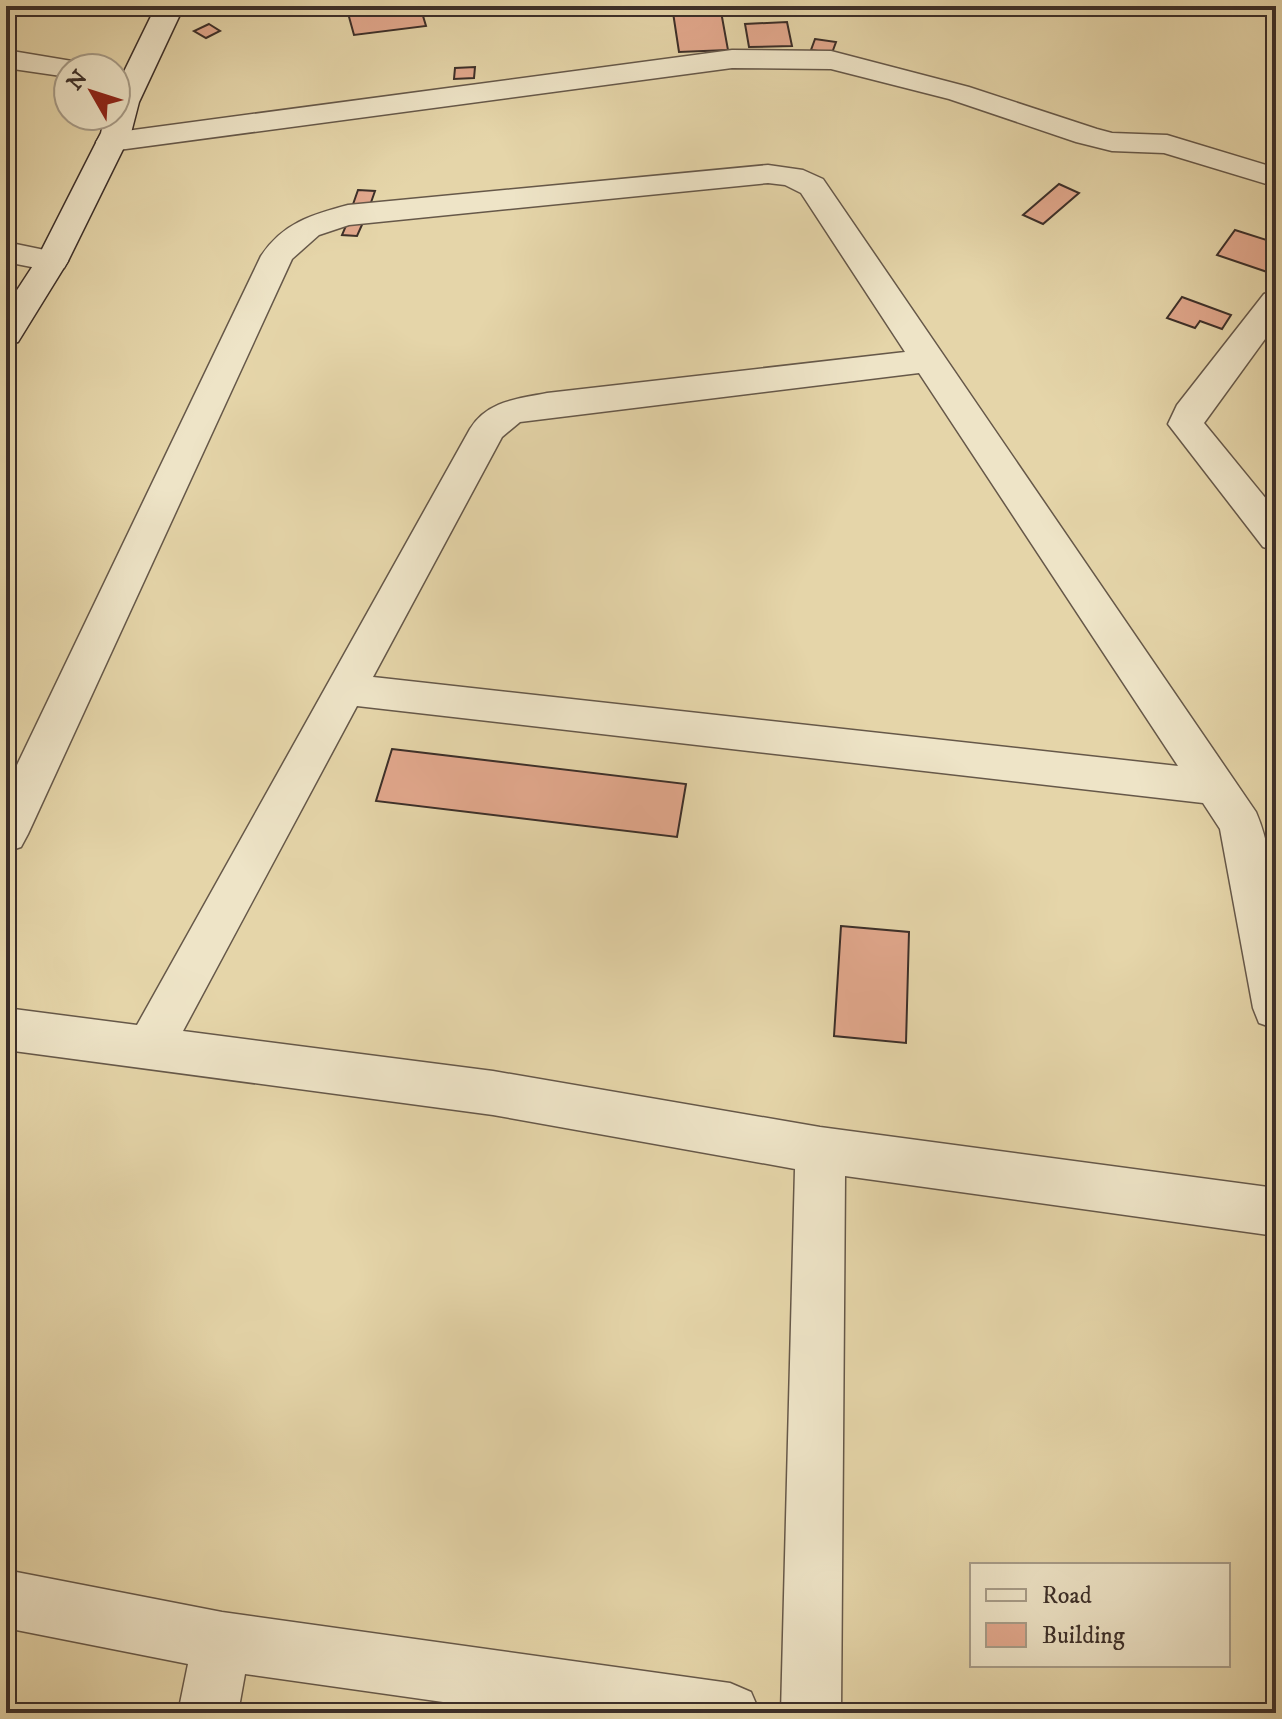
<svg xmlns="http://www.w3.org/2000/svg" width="1282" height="1719" viewBox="0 0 1282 1719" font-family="'IM FELL DW Pica',serif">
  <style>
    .building { fill: #e2a88d; stroke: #3c2f29; stroke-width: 2 }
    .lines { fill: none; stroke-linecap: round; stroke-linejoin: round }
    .street-casing { stroke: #665849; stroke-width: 3 }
    .secondary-casing { stroke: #3c2f29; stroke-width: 3 }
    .street { fill: #eee4c7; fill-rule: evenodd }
    .secondary { fill: #eee4c7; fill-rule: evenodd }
  </style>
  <rect width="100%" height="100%" fill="#e5d5a9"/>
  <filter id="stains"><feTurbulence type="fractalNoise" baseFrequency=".0025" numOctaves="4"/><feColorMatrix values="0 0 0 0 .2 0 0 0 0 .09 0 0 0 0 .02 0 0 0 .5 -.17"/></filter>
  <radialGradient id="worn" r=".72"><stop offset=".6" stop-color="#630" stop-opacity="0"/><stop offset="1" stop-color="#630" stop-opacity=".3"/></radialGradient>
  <!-- building -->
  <g class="building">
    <path d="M 346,6 L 420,6 L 426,26 L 354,35 Z"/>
    <path d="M 672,6 L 720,6 L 728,50 L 679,52 Z"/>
    <path d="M 787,22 L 792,46 L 749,47 L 745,24 Z"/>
    <path d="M 209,24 L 220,31 L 206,38 L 194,31 Z"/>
    <path d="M 815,39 L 836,42 L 832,53 L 811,50 Z"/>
    <path d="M 475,67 L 474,78 L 454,79 L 455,68 Z"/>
    <path d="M 1059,184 L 1079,193 L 1043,224 L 1023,215 Z"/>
    <path d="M 358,190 L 375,191 L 368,211 L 351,210 Z"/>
    <path d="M 350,216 L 365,218 L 357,236 L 342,235 Z"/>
    <path d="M 1235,230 L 1276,243 L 1276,275 L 1217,255 Z"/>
    <path d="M 1182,297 L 1231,315 L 1222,329 L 1200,321 L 1195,328 L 1167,318 Z"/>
    <path d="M 392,749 L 686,784 L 677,837 L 376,801 Z"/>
    <path d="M 841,926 L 909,932 L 906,1043 L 834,1036 Z"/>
  </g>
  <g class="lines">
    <!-- street casing -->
    <g class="street-casing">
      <g id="street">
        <path d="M 6,50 L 78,62 L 83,68 L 68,68 L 68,77 L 6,68 Z"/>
        <path d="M 732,50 L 831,51 L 969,87 L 1097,129 L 1112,133 L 1167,135 L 1276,168 L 1276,187 L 1164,153 L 1112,151 L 1076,142 L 949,99 L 831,69 L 732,68 L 111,151 L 100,148 L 96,142 L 100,136 L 111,133 Z"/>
        <path d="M 768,165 L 803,170 L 823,179 L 1256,812 C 1282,872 1276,963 1276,1029 L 1259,1023 L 1253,1008 L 1220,829 L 1203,803 L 357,706 L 183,1031 L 493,1071 L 820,1127 L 1276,1188 L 1276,1236 L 845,1176 L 841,1713 L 781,1713 L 795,1169 L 493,1115 L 6,1050 L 6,1008 L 137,1025 L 470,429 C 487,401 517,399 547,393 L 905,352 L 801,193 L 785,185 L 768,183 L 349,225 L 319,235 L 292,259 L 28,834 L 21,847 L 6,852 L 6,788 L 261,256 C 283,223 311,215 348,205 ZM 919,373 L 1178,766 L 373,677 L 502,437 L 520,422 Z"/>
        <path d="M 6,242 L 64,254 L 68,261 L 64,268 L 52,271 L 6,262 Z"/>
        <path d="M 1276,290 L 1276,324 L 1204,423 L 1276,511 L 1276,551 L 1263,547 L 1168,424 L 1177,405 L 1264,294 Z"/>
        <path d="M 6,1570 L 222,1612 L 730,1683 L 751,1692 L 760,1713 L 520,1713 L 245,1674 L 238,1713 L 178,1713 L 188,1664 L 6,1628 Z"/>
      </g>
    </g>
    <!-- secondary casing -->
    <g class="secondary-casing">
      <path id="secondary" d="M 156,6 L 184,6 L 139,102 L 131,133 L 68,261 L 18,342 L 6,345 L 6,307 L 36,261 L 101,133 L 105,116 L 116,116 L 116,88 Z"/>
    </g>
    <!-- street -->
    <use href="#street" class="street"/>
    <!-- secondary -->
    <use href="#secondary" class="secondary"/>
  </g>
  <!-- margin -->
  <rect width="1282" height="1719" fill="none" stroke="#e5d5a9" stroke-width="32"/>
  <rect x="8" y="8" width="1266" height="1703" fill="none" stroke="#3c2f29" stroke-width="4"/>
  <rect x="16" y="16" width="1250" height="1687" fill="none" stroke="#3c2f29" stroke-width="2"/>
  <!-- legend -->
  <rect x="970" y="1563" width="260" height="104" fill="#eee4c7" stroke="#a79c88" stroke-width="2"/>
  <rect x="986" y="1589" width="40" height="12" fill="#eee4c7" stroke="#a79c88" stroke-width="2"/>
  <text x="1042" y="1603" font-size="24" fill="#3c2f29">Road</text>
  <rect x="986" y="1623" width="40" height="24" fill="#e2a88d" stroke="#a79c88" stroke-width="2"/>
  <text x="1042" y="1643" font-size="24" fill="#3c2f29">Building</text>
  <!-- north arrow -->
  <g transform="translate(92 92) rotate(309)"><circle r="38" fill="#eee4c7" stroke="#a79c88" stroke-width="2"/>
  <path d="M0-6L14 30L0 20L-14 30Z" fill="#8f2418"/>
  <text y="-12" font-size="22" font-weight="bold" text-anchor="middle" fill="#3c2f29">N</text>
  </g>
  <rect width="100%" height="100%" filter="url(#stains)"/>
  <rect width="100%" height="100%" fill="url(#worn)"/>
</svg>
